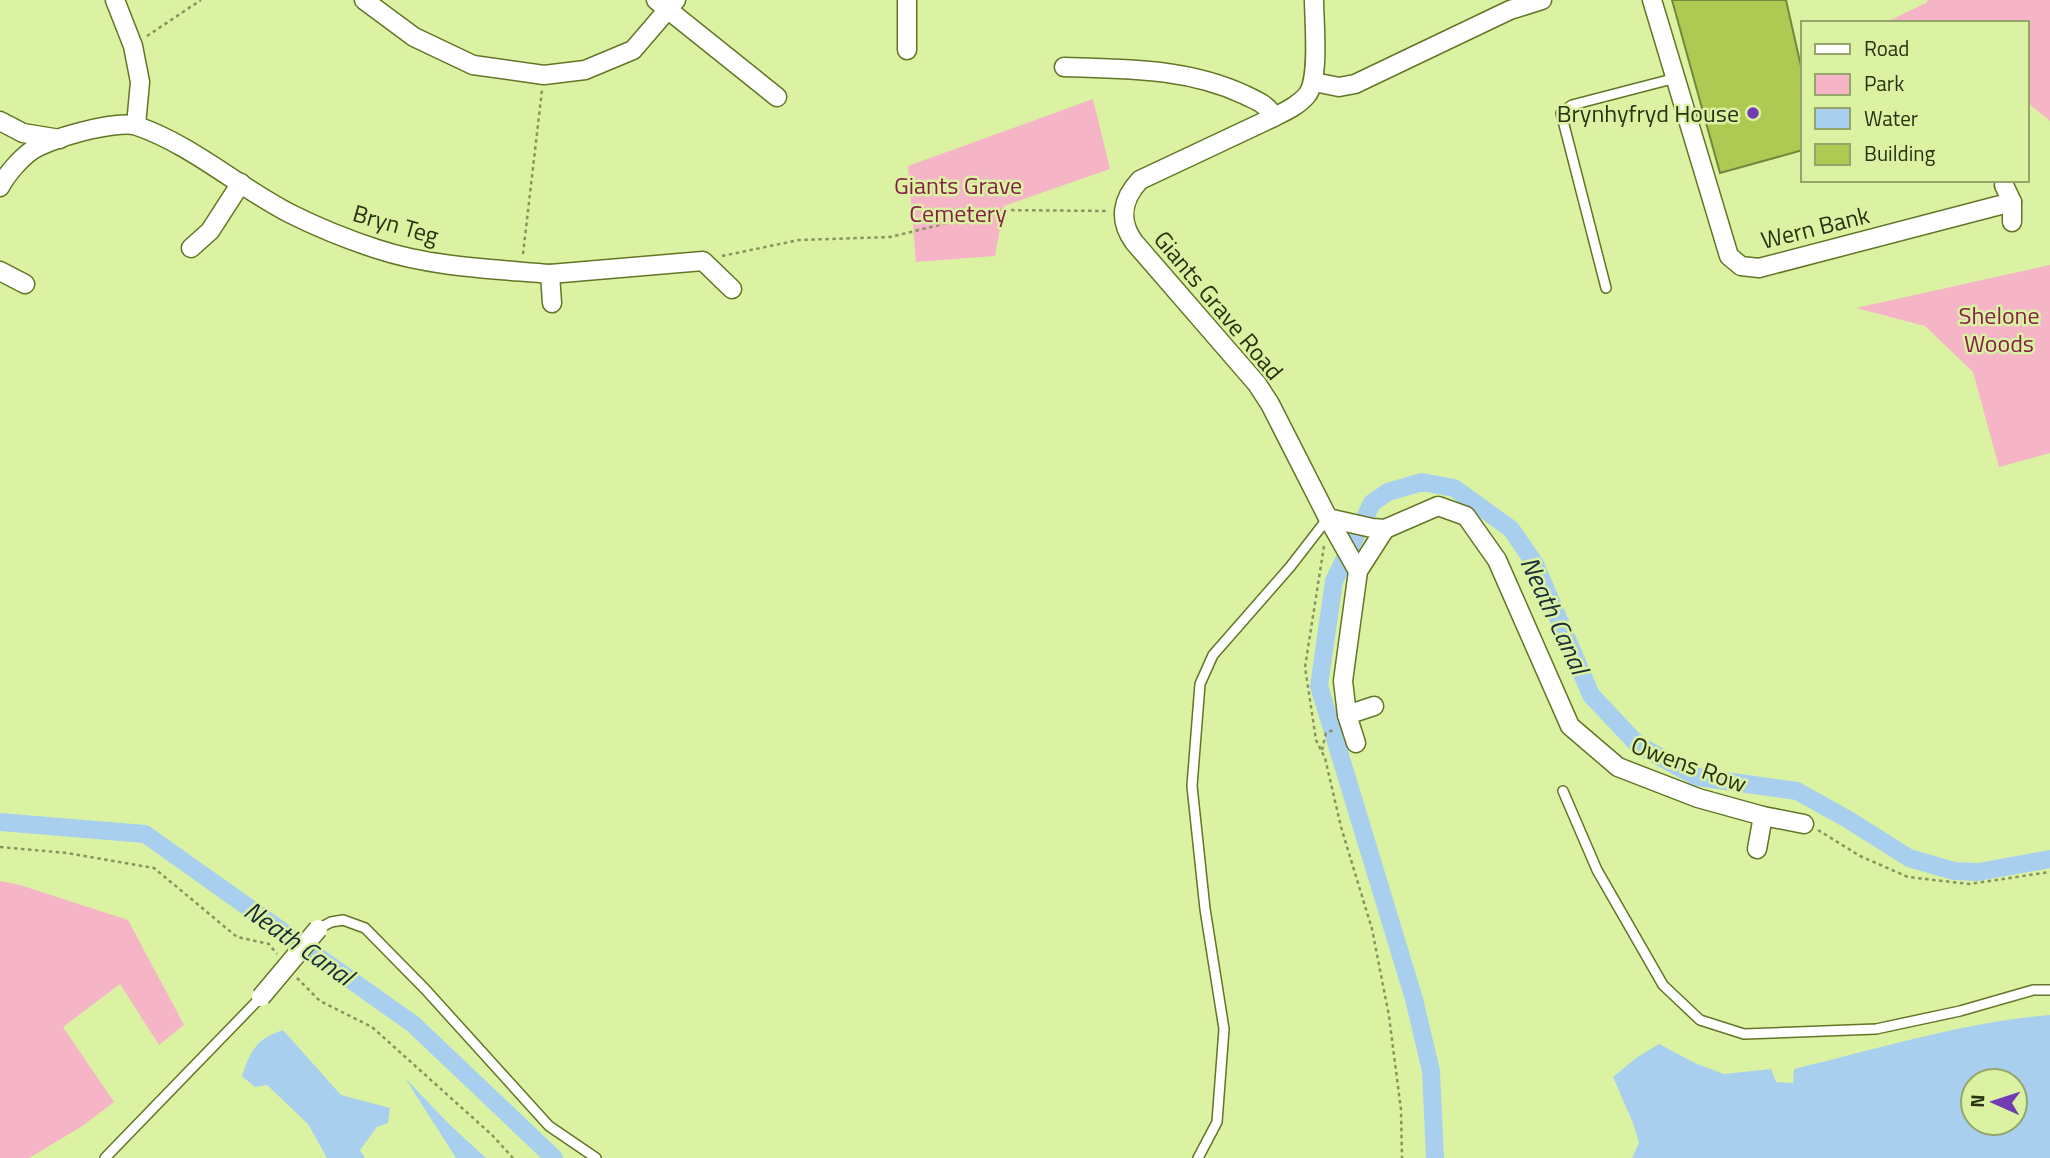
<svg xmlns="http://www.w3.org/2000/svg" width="2050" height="1158" viewBox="0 0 2050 1158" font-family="'Titillium Web',sans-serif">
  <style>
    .green { fill: #f5b5c6 }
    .water { fill: #a8d0ee; fill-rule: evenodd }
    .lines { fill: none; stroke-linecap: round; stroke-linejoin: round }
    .canal { stroke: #a8d0ee; stroke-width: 18 }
    .building { fill: #aeca52; stroke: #75873b; stroke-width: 2 }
    .lane-casing { stroke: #637527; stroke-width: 12 }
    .street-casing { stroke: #637527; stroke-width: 21 }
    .path { stroke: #86955d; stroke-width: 2.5; stroke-dasharray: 3.5 3.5; stroke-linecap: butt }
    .lane { stroke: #fff; stroke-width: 9 }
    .street { stroke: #fff; stroke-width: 18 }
    .street-bridge-casing { stroke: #637527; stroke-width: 21; stroke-linecap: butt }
    .street-bridge { stroke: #fff; stroke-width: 18 }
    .poi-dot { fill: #723bb1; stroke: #dcf2a3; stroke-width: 2.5 }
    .labels { text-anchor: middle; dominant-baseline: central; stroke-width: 5; stroke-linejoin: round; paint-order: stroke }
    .poi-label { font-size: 24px; fill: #2a3212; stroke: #dcf2a3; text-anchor: end }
    .park-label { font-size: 24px; fill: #881f4a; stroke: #dcf2a3 }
    .street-label { font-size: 24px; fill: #2a3212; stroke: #dcf2a3 }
    .water-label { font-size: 26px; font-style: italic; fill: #192c3a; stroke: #dcf2a3 }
  </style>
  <rect width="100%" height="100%" fill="#dcf2a3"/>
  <!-- green -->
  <g class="green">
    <path d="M 1928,0 L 2050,0 L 2050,121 L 2027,102 L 2027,23 L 1884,23 L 1926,3 Z"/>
    <path d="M 1093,99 L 1110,169 L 1004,206 L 995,256 L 916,262 L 908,166 Z"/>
    <path d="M 2050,265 L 2050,453 L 1999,467 L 1973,372 L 1925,326 L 1856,308 Z"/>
    <path d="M 0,881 L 20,885 L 128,920 L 184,1025 L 159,1045 L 120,984 L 63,1027 L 114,1102 L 81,1127 L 29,1158 L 0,1158 Z"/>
  </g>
  <!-- water -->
  <g class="water">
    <path d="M 2050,1015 L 2050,1158 L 1632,1158 L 1639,1143 L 1633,1123 L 1613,1077 L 1636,1058 L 1659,1044 L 1697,1064 L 1724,1074 L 1771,1069 L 1776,1082 L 1793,1083 L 1794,1069 C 1877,1049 1965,1022 2050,1015 ZM 1973,1081 L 2015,1081 L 2015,1123 L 1973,1123 Z"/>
    <path d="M 283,1030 L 341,1095 L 390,1108 L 388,1123 L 377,1127 L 360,1150 L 365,1158 L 327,1158 L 308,1124 L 267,1085 L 255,1087 L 242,1076 C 251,1050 256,1039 283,1030 Z"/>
    <path d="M 405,1078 L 450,1125 L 486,1158 L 456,1158 Z"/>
  </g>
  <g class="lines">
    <!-- canal -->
    <g class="canal">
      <path d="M 0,822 L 145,834 L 413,1024 L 554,1158"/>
      <path d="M 1435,1158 L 1431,1071 L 1414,999 L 1319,686 L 1334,581 L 1372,503 L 1388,492 L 1422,482 L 1454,488 L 1511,529 L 1535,564 L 1591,695 L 1638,745 L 1697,777 L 1797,791 L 1849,820 L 1909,858 L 1954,871 L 1978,872 L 2050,859"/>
    </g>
  </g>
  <!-- building -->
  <path class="building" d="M 1672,0 L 1786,0 L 1803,75 L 1803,150 L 1720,173 Z"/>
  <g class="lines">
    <!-- lane casing -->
    <g class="lane-casing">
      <g id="lane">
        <path d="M 1606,288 L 1561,113 L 1572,105 L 1676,78"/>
        <path d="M 1563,791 L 1597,870 L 1663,985 L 1700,1020 L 1744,1034 L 1876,1029 L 1960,1011 L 2033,990 L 2050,990"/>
        <path d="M 318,929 L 331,922 L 343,920 L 365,928 L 425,989 L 549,1126 L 596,1158"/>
        <path d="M 105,1158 L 261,997"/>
        <path d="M 1198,1158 L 1217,1122 L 1224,1029 L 1205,909 L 1192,786 L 1200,684 L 1213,655 L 1290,567 L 1328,518"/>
      </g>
    </g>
    <!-- street casing -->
    <g class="street-casing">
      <g id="street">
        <path d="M 115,0 L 133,46 L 140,82 L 136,125"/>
        <path d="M 364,0 L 414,37 L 473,65 L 544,75 L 585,70 L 633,50 L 676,0"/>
        <path d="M 656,0 L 777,97"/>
        <path d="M 1314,0 C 1314,22 1320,79 1307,95 C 1299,105 1286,111 1274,117 L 1140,180 C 1122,199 1118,220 1134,242 L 1257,384 L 1270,404 L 1328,518 L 1358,571"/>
        <path d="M 1652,0 L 1729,256 L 1741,266 L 1759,268 L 2012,202"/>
        <path d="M 907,50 L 907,0"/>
        <path d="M 1064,67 C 1126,69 1187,68 1245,95 C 1257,101 1267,104 1274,117"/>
        <path d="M 1314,82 L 1339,87 L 1355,84 L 1510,10 L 1542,0"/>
        <path d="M 0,121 L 23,133 L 60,139"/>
        <path d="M 2004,185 L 2012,202 L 2012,222"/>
        <path d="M 0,187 C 6,175 20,159 31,151 C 47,139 118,119 137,126 C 192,145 237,186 289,213 C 315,226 349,240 377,249 C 431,267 493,269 550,274 L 552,303"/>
        <path d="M 191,248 L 210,231 L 241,183"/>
        <path d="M 0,271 L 25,284"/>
        <path d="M 550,274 L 703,261 L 732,289"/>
        <path d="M 1328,518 L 1372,528 L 1385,529 L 1438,506 L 1466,516 L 1497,560 L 1570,726 L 1618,767 L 1698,798 L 1763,816 L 1804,824"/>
        <path d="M 1347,715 L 1374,706"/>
        <path d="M 1356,743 L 1347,715 L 1343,681 L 1358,571 L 1385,529"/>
        <path d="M 1757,849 L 1763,816"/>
      </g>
    </g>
    <!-- path -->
    <g class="path">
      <path d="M 147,36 L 201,0"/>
      <path d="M 523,254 L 542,90"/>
      <path d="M 722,256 L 799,240 L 890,237 L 1001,210 L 1106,211"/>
      <path d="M 1324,546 L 1305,667 L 1316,740 L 1325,758 L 1341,827 L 1372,929 L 1389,1016 L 1401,1110 L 1402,1158"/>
      <path d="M 1322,750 L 1326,733 L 1333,730"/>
      <path d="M 1818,830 L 1860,856 L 1908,877 L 1969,884 L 2050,872"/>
      <path d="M 0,847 L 67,853 L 154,868 L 237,937 L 269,944 L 277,954"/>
      <path d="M 297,978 L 320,1001 L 372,1027 L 492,1135 L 513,1158"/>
    </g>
    <!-- lane -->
    <use href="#lane" class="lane"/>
    <!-- street -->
    <use href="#street" class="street"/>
    <!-- street-bridge casing -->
    <g class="street-bridge-casing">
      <path id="street-bridge" d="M 261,997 L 318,929"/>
    </g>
    <!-- street-bridge -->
    <use href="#street-bridge" class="street-bridge"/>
  </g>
  <!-- markers -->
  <circle class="poi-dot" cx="1753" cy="113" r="7"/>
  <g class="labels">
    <!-- poi labels -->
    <g class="poi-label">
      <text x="1739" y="113">Brynhyfryd House</text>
    </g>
    <!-- park labels -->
    <g class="park-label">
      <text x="958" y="185">Giants Grave<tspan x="958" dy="28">Cemetery</tspan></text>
      <text x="1999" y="315">Shelone<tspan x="1999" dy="28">Woods</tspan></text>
    </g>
    <!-- street labels -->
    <g class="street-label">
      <text transform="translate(396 224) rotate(16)">Bryn Teg</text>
      <text transform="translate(1815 227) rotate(-14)">Wern Bank</text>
      <text transform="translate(1219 305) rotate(50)">Giants Grave Road</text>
      <text transform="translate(1689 764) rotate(20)">Owens Row</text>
    </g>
    <!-- water labels -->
    <g class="water-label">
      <text transform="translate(1555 615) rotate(65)">Neath Canal</text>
      <text transform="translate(299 943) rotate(35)">Neath Canal</text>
    </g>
  </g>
  <!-- legend -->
  <rect x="1801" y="21" width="228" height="161" fill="#dcf2a3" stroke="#95a569" stroke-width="2"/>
  <rect x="1815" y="44" width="35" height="10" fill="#ffffff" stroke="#95a569" stroke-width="2"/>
  <text x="1864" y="56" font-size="21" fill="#2a3212">Road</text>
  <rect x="1815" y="74" width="35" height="21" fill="#f5b5c6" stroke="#95a569" stroke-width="2"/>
  <text x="1864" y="91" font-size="21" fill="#2a3212">Park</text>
  <rect x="1815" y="108" width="35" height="21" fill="#a8d0ee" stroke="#95a569" stroke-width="2"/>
  <text x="1864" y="126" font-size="21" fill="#2a3212">Water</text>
  <rect x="1815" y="144" width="35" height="21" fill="#aeca52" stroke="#95a569" stroke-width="2"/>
  <text x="1864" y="161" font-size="21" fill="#2a3212">Building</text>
  <!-- north arrow -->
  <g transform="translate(1994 1102) rotate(273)"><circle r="33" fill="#dcf2a3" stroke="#95a569" stroke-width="2"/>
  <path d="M0-5L12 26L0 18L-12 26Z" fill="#723bb1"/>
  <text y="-10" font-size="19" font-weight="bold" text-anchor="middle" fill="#2a3212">N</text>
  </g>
</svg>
